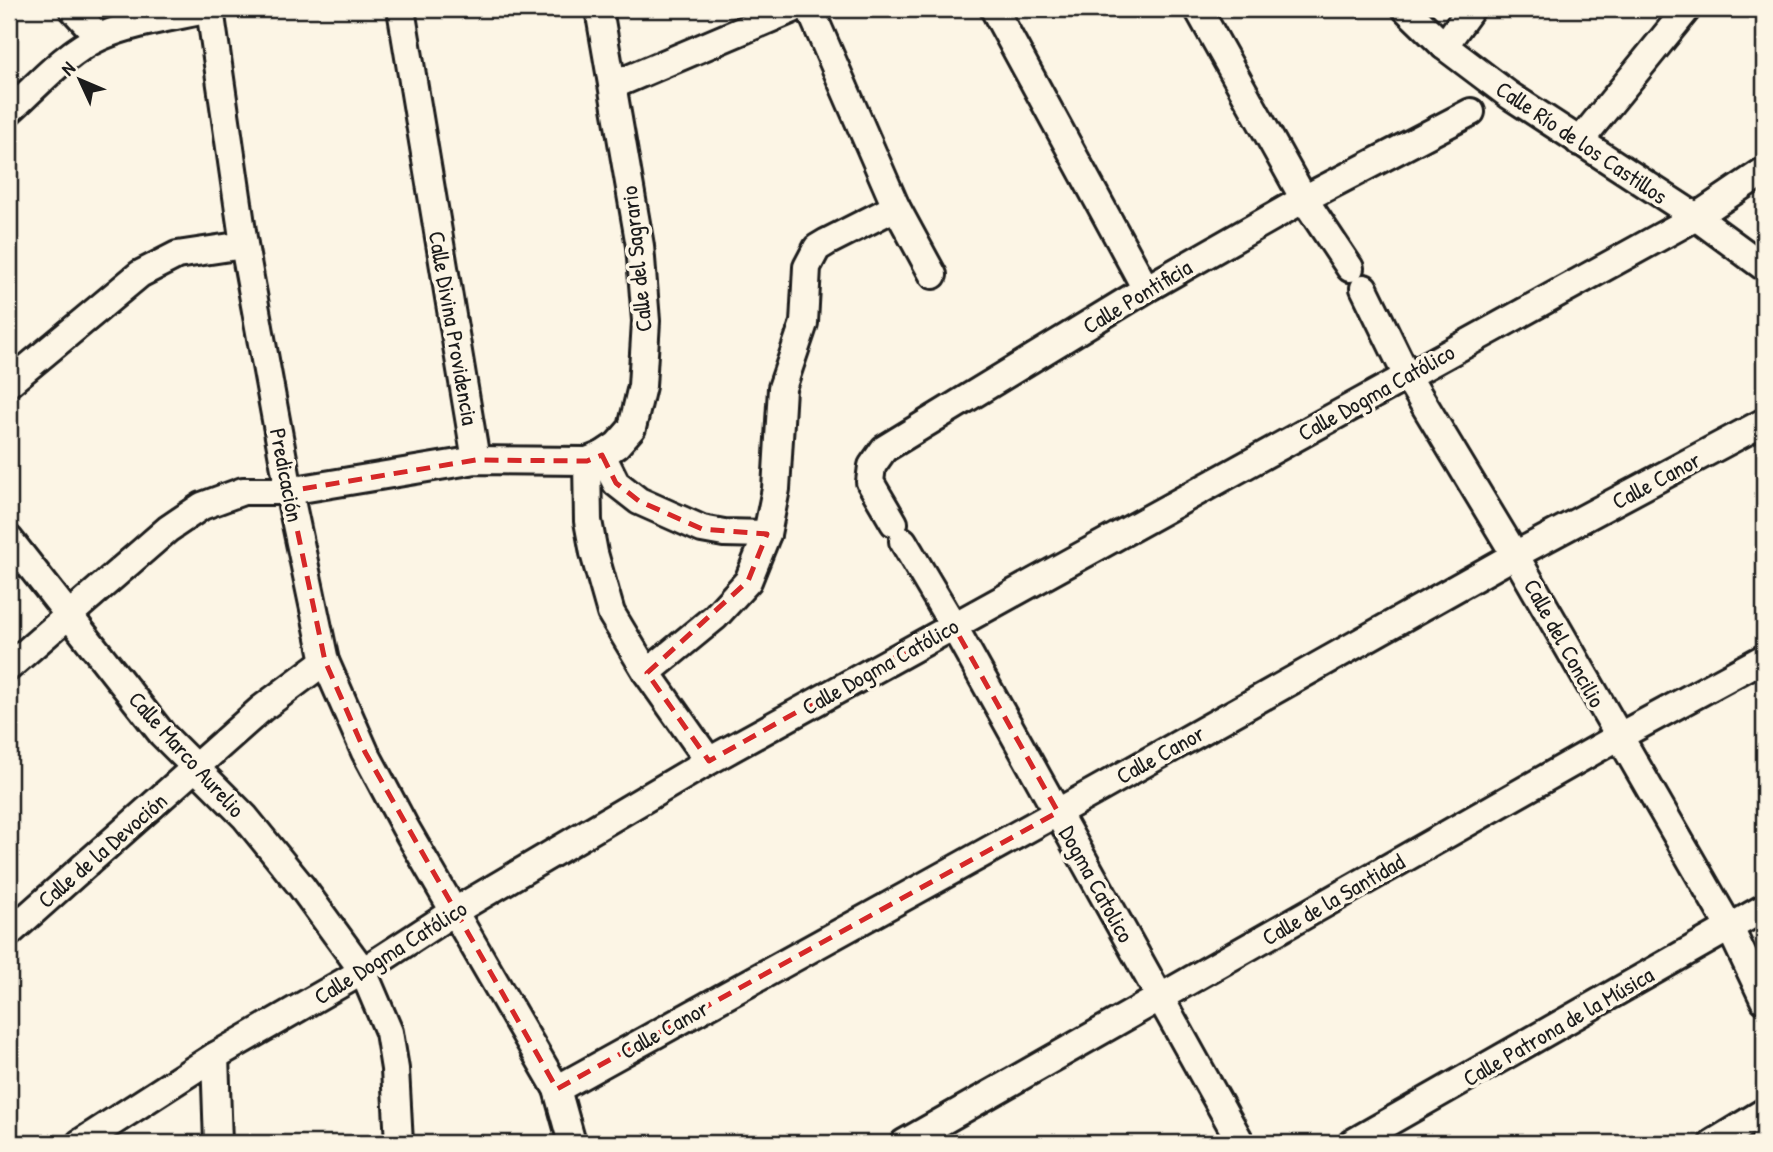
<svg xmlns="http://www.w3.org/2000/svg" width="1773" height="1152" viewBox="0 0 1773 1152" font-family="'Patrick Hand',sans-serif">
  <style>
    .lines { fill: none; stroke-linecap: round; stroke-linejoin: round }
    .street-casing { stroke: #1c1c1c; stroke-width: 32 }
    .street { stroke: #fcf5e5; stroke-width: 26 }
    .marked { fill: none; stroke: #d62828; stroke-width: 5; stroke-dasharray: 14 9; stroke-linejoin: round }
    .labels { text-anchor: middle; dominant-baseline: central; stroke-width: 7; stroke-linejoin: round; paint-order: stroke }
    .street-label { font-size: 23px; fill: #1c1c1c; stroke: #fcf5e5 }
  </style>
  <rect width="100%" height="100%" fill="#fcf5e5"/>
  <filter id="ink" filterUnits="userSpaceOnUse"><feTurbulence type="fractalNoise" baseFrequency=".0143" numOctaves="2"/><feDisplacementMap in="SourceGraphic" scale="14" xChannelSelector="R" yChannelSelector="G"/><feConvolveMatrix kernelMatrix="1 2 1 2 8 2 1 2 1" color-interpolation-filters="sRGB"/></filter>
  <g filter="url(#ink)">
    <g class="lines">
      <!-- street casing -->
      <g class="street-casing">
        <g id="street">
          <path d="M 73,9 L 99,37"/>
          <path d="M 210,9 L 244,245 L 289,491 L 325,661 L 365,752 L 405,827 L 557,1089 L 572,1143"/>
          <path d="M 401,9 L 476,460"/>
          <path d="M 810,9 L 896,207 L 933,275"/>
          <path d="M 994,9 L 1146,289"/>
          <path d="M 1198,9 L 1304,199 L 1350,268"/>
          <path d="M 1406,9 L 1444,46 L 1509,95 L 1696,217 L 1764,267"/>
          <path d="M 1444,46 L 1471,9"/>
          <path d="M 614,85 L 793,9"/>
          <path d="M 9,111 C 37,86 65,53 100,37 C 134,22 174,17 210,9"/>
          <path d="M 1579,142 L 1687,9"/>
          <path d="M 1364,288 L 1407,376 L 1515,555 L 1730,928 L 1764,1000"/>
          <path d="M 9,383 L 140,274 L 177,255 L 244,245"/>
          <path d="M 602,455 L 616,483 L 639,501 L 702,529 L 724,533 L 767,534"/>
          <path d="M 587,461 L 588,521 L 594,553 L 611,613 L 647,673"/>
          <path d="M 894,523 L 870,482 L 872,466 L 884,449 L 1146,289 L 1304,199 L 1471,112"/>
          <path d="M 9,539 L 162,734 L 245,817 L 301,886 L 363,971 L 389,1032 L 395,1069 L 399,1143"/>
          <path d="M 903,541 L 953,625 L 1241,1143"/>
          <path d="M 9,667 L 168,529 L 202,506 L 243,491 L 289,491 L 476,460 L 587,461 L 602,455 L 617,445 L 632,428 L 642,386 L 646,321 L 640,246 L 599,9"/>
          <path d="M 709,761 L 647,673 L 715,617 L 748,581 L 767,534 L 776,489 L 782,388 L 804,323 L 807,267 L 817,248 L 827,242 L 896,207"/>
          <path d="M 9,933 L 261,709 L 325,661"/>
          <path d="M 215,1056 L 218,1143"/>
          <path d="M 557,1089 L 1058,812 L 1515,555 L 1764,422"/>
          <path d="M 80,1143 L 215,1056 L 363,971 L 455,911 L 709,761 L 1696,217 L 1764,171"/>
          <path d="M 904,1143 L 1618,737 L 1764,658"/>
          <path d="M 1352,1143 L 1764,908"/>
          <path d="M 1713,1143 L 1764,1112"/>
        </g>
      </g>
      <!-- street -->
      <use href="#street" class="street"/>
    </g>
  </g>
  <!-- marked area -->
  <path class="marked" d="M 602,455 L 616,483 L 639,501 L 702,529 L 767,534 L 748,581 L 647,673 L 709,761 L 953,625 L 1058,812 L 557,1089 L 365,752 L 325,661 L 289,491 L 476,460 L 587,461 Z"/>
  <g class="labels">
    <!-- street labels -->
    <g class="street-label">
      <text transform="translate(1582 142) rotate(34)">Calle Río de los Castillos</text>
      <text transform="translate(636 259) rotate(-96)">Calle del Sagrario</text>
      <text transform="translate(1137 296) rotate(-31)">Calle Pontificia</text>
      <text transform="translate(454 328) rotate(80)">Calle Divina Providencia</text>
      <text transform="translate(1376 392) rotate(-29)">Calle Dogma Católico</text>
      <text transform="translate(287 475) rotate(79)">Predicación</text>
      <text transform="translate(1656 480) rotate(-28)">Calle Canor</text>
      <text transform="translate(1565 643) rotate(61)">Calle del Concilio</text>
      <text transform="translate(880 666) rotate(-29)">Calle Dogma Católico</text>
      <text transform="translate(187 754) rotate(48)">Calle Marco Aurelio</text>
      <text transform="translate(1160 754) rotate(-29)">Calle Canor</text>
      <text transform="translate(102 850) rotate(-41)">Calle de la Devoción</text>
      <text transform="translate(1097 884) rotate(61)">Dogma Catolico</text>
      <text transform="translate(1333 899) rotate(-30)">Calle de la Santidad</text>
      <text transform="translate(390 952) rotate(-32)">Calle Dogma Católico</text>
      <text transform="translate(1558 1026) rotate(-30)">Calle Patrona de la Música</text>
      <text transform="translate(664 1029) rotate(-29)">Calle Canor</text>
    </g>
  </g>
  <!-- margin -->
  <rect width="1773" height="1152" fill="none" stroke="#fcf5e5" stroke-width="35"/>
  <rect x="18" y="18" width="1738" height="1117" fill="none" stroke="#1c1c1c" stroke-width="2.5" filter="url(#ink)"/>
  <!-- north arrow -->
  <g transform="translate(80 80) rotate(314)" stroke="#fcf5e5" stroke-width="5" paint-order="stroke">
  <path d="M0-5L12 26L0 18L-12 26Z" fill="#1c1c1c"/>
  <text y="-10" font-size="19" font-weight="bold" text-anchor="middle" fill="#1c1c1c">N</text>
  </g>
</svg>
